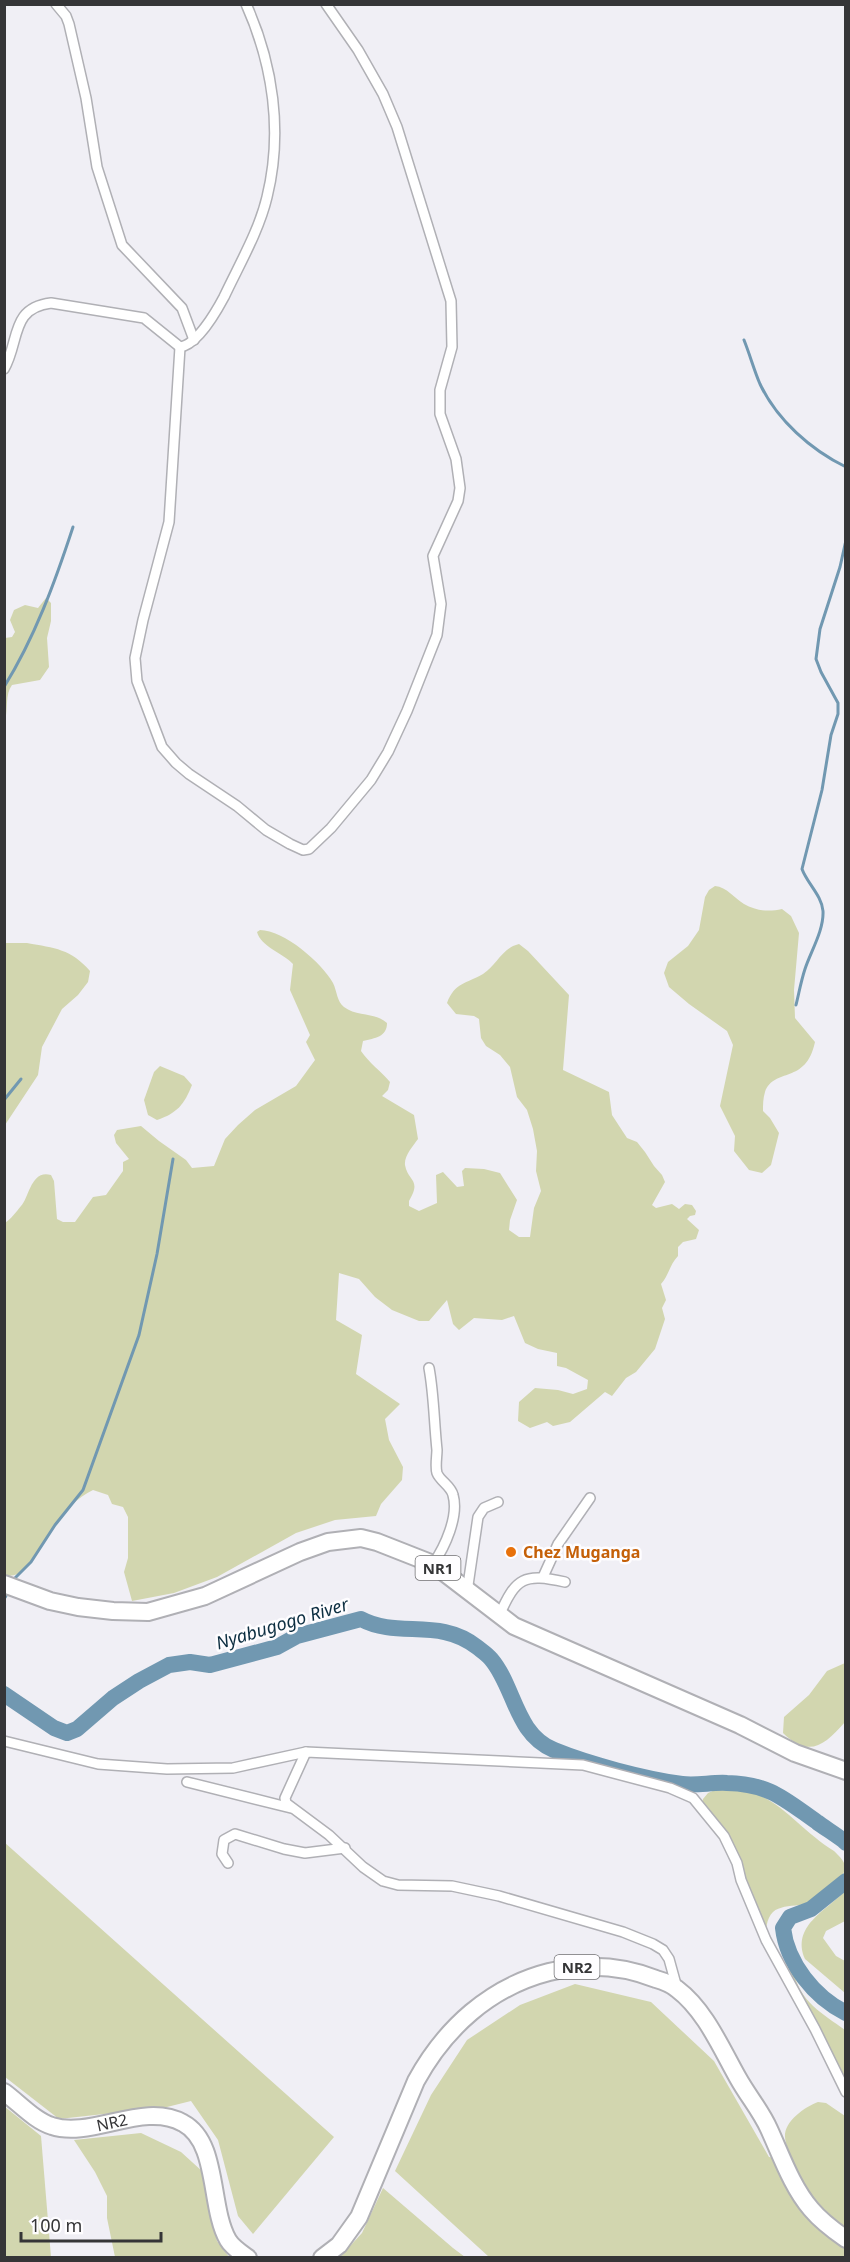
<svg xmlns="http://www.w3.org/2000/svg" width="850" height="2262" viewBox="0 0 850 2262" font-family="'Noto Sans',sans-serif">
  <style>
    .green { fill: #d2d6af }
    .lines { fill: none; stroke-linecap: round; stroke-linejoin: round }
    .stream { stroke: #7198b1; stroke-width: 3 }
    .river { stroke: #7198b1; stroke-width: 16 }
    .minor-casing { stroke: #b0b0b5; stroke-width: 12 }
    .trunk-casing { stroke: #b0b0b5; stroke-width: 20 }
    .minor { stroke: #fff; stroke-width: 9 }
    .trunk { stroke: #fff; stroke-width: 16 }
    .food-dot { fill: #e8710a; stroke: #fefdff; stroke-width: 2 }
    .labels { text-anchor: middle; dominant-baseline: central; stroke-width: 5; stroke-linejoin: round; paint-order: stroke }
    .shield { fill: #fefdff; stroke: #717173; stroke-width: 1.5 }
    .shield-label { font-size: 15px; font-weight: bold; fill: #353537 }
    .food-label { font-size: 16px; font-weight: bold; fill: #c56008; stroke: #fefdff; text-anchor: start }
    .street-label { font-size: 16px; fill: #353537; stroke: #fefdff }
    .water-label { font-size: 18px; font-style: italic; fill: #0c2e41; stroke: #fefdff }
  </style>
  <rect width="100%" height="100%" fill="#f0eff5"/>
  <!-- green -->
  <g class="green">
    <path d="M 46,598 L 51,603 L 51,621 L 47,638 L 49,667 L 40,680 L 12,685 C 5,694 8,709 5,721 L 5,638 L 12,637 L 15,632 L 10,620 L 14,610 L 25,605 L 38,608 Z"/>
    <path d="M 715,886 C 727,887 734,898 744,904 C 756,911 769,912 782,909 L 791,916 L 799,933 L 794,990 L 795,1018 L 815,1042 C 806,1085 774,1067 765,1092 C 763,1098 763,1105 763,1111 L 770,1118 L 779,1133 L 771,1165 L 762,1173 L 749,1170 L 734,1151 L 735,1136 L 720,1106 L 733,1045 L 727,1031 L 689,1004 L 669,987 L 664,973 L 668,962 L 688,946 L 699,930 L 705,897 L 709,890 Z"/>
    <path d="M 260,930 C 284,930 322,963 333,983 C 337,991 337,1002 344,1007 C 357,1017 375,1012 387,1023 C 387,1037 375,1038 363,1041 L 361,1051 C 369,1063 381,1071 390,1082 L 388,1090 L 382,1096 L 414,1115 L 418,1139 C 413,1146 404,1156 405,1165 C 408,1182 422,1179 409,1201 L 409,1206 L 419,1211 L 437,1203 L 436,1175 L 443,1172 L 457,1187 L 464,1186 L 462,1171 L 465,1168 L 484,1169 L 500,1173 L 517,1200 L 510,1220 L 509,1230 L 519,1237 L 530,1237 L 534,1208 L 541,1191 L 536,1171 L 537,1151 L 533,1129 L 527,1110 L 517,1097 L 510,1067 L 500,1055 L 486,1046 L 481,1038 L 479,1019 L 474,1016 L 456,1014 L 447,1003 C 455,982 466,984 483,974 C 497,965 502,948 519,944 L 528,951 L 569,995 L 563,1070 L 609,1092 L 612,1115 L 627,1138 L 637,1142 L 645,1152 L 654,1166 L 662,1175 L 665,1182 L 652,1205 L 656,1208 L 672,1204 L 679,1209 L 685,1204 L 692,1205 L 696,1211 L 695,1215 L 690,1216 L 687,1219 L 699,1230 L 696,1239 L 683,1242 L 678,1247 L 678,1256 C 670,1264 669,1275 661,1284 L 666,1300 L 662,1308 L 665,1319 L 655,1349 L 636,1372 L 626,1378 L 612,1396 L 605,1392 L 570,1422 L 553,1426 L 547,1422 L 530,1428 L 518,1421 L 519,1402 L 535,1388 L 558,1390 L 573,1394 L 587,1389 L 588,1380 L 566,1368 L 557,1366 L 557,1353 L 538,1349 L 525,1343 L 514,1316 L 502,1320 L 474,1318 L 459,1330 L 453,1324 L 447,1300 L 429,1321 L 419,1321 L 392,1310 L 375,1297 L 359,1279 L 339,1273 L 336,1320 L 362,1335 L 356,1374 L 400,1404 L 385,1419 L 389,1440 L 403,1467 L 402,1480 L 381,1504 L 376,1516 L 335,1520 L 296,1533 L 217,1577 L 174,1593 L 132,1601 L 124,1572 L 128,1558 L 128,1517 L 123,1507 L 112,1504 L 108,1495 L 93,1490 C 78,1497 64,1511 55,1525 C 44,1540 27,1582 5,1575 L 5,1223 C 11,1219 16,1212 21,1206 C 29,1198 31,1169 51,1175 L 54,1181 L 57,1219 L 63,1222 L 75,1222 L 93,1197 L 106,1195 L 123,1171 L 123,1162 L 129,1159 L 116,1143 L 114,1135 L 117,1130 L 141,1126 L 159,1141 L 186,1160 L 192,1168 L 214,1166 L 225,1139 L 238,1125 L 255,1110 L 296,1086 L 315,1060 L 306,1042 L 310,1035 L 290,990 L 293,964 C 283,953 261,947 257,932 Z"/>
    <path d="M 27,943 C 55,948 71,949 90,971 L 88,982 L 78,995 L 62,1009 L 42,1047 L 38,1075 L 5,1125 L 5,943 Z"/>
    <path d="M 160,1066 L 184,1076 L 192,1085 C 184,1105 177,1113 157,1120 L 148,1115 L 144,1100 L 154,1072 Z"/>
    <path d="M 845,1663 L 845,1722 C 824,1746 809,1758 783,1733 L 784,1717 L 809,1695 L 827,1671 Z"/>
    <path d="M 722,1787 C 773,1786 795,1827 834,1851 C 838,1855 844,1860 845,1866 C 847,1877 821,1899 811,1902 C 790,1910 768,1899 766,1932 L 744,1879 L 702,1806 L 703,1799 L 708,1793 Z"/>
    <path d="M 4,1842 L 334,2137 L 253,2234 L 238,2216 L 218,2140 L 191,2101 L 167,2107 L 59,2119 L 5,2077 Z"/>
    <path d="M 845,1891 L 845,1921 L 826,1931 L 823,1938 L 836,1956 L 845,1961 L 845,1993 L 805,1959 C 791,1926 826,1911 845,1891 Z"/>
    <path d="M 780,1963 L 794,1972 C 799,2001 823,2014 845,2030 L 845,2089 Z"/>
    <path d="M 575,1984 L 651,2002 L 714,2061 L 769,2157 L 782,2159 L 799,2191 L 845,2238 L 845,2257 L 489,2257 L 395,2171 L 431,2095 L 467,2040 L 520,2005 Z"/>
    <path d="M 818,2102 L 826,2103 L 845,2116 L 845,2234 C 837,2226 825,2218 818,2209 C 810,2199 785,2150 785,2137 C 784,2121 805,2107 818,2102 Z"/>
    <path d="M 4,2106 L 41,2136 L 51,2257 L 5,2257 Z"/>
    <path d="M 141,2133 L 181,2152 L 203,2172 L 217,2241 L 229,2257 L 115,2257 L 107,2218 L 107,2196 L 95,2172 L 74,2140 Z"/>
    <path d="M 383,2188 L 453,2248 L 465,2257 L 340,2257 L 362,2233 Z"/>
  </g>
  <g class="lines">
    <!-- stream -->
    <g class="stream">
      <path d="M 744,340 C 750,355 754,370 760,384 C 777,420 811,450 846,467"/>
      <path d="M 4,687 C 35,637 55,582 73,527"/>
      <path d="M 796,1005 C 799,993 801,981 805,969 C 811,951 824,930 823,911 C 822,896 807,883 802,869 L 822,790 L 831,735 L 838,714 L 838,703 L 821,672 L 816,659 L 820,629 L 840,567 L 846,540"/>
      <path d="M 4,1100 L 21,1079"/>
      <path d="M 13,1580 L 31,1562 L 55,1525 L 83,1490 L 139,1335 L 157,1254 L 173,1159"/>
      <path d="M 4,1599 L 6,1596"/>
    </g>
    <!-- river -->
    <g class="river">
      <path d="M 4,1694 L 54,1728 L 67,1733 L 77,1729 L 113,1698 L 139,1681 L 169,1665 L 190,1662 L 210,1665 L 277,1647 L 297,1636 L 361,1619 C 398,1639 439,1617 477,1647 C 482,1651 487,1654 491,1659 C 515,1687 515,1734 554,1750 C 588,1764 645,1779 682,1784 C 697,1786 712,1782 727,1783 C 770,1784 784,1799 817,1822 C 823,1827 842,1838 846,1843"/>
      <path d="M 846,1881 L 811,1909 L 790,1917 L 783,1928 C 787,1963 814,1997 846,2013"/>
    </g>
    <!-- minor casing -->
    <g class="minor-casing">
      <g id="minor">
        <path d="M 56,4 L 66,16 L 69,24 L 86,98 L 97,167 L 122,245 L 182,308 L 194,340"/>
        <path d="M 180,347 L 169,522 L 143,620 L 135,658 L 137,681 L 162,747 L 176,763 L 189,774 L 237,806 L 266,830 L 290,844 L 303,850 L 309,849 L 331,828 L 371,780 L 388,752 L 407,711 L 437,635 L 441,604 L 433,556 L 458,501 L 460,488 L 456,459 L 440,414 L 440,390 L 452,347 L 451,301 L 397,127 L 383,94 L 358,50 L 326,4"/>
        <path d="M 4,369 C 20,341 10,308 51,303 L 144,318 L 180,347 C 197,345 216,312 224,297 C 239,265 259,231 267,197 C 283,132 273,64 246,4"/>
        <path d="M 429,1368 C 434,1395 434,1422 437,1450 C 437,1456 435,1467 437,1473 C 440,1481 451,1486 453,1495 C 459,1516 445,1547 433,1564"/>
        <path d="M 543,1577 L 558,1544 L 590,1498"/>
        <path d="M 467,1592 L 478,1517 L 484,1508 L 498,1502"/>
        <path d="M 499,1616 C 516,1577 524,1573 565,1582"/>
        <path d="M 4,1741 L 98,1764 L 167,1769 L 233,1768 L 306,1752 L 583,1765 L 670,1788 L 693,1798 L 724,1836 L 737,1863 L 741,1880 L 766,1940 L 815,2029 L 846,2092"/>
        <path d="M 306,1752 L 285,1798 L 286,1803 L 329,1835 L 363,1867 L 383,1881 L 398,1885 L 452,1886 L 499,1896 L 623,1932 L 653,1944 L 663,1950 L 669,1959 L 677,1988"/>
        <path d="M 187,1782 L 291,1808"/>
        <path d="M 228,1863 L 222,1854 L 224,1840 L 235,1834 L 284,1849 L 305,1853 L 345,1848"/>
      </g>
    </g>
    <!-- trunk casing -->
    <g class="trunk-casing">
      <g id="trunk">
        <path d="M 4,1584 L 50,1601 L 78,1607 L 113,1611 L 148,1612 L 205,1596 L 300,1552 L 328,1542 L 361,1538 L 377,1542 L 433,1564 L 514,1626 L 740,1725 L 795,1753 L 846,1771"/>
        <path id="s1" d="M 4,2092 C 19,2103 35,2121 52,2126 C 91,2139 144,2101 183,2123 C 219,2142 209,2207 228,2240 C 232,2247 241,2253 248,2258"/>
        <path d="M 322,2258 L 339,2245 L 359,2217 L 416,2081 C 445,2028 490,1987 549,1972 C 587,1963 621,1965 656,1979 C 663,1981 671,1984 677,1989 C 705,2010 721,2048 738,2078 C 748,2096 761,2111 769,2129 C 781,2155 792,2187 811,2209 C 821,2221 833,2230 846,2239"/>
      </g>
    </g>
    <!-- minor -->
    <use href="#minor" class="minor"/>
    <!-- trunk -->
    <use href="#trunk" class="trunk"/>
  </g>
  <!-- markers -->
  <circle class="food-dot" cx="511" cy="1552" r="6"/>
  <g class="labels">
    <!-- shield labels -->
    <g class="shield">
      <rect x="415.5" y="1556" width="45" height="24" rx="4.5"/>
      <rect x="554.5" y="1955" width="45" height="24" rx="4.5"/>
    </g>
    <g class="shield-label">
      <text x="438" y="1568">NR1</text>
      <text x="577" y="1967">NR2</text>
    </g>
    <!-- food labels -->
    <g class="food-label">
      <text x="523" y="1552">Chez Muganga</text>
    </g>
    <!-- street labels -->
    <g class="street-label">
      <text stroke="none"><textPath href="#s1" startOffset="120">NR2</textPath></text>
    </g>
    <!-- water labels -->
    <g class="water-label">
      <text transform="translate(282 1623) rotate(-17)">Nyabugogo River</text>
    </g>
  </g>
  <!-- border -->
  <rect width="850" height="2262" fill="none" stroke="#353537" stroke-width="12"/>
  <!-- scale -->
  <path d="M21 2232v9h140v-9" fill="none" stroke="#353537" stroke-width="3"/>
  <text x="30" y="2232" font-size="18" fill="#353537" stroke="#fefdff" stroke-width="4.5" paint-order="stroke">100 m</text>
</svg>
